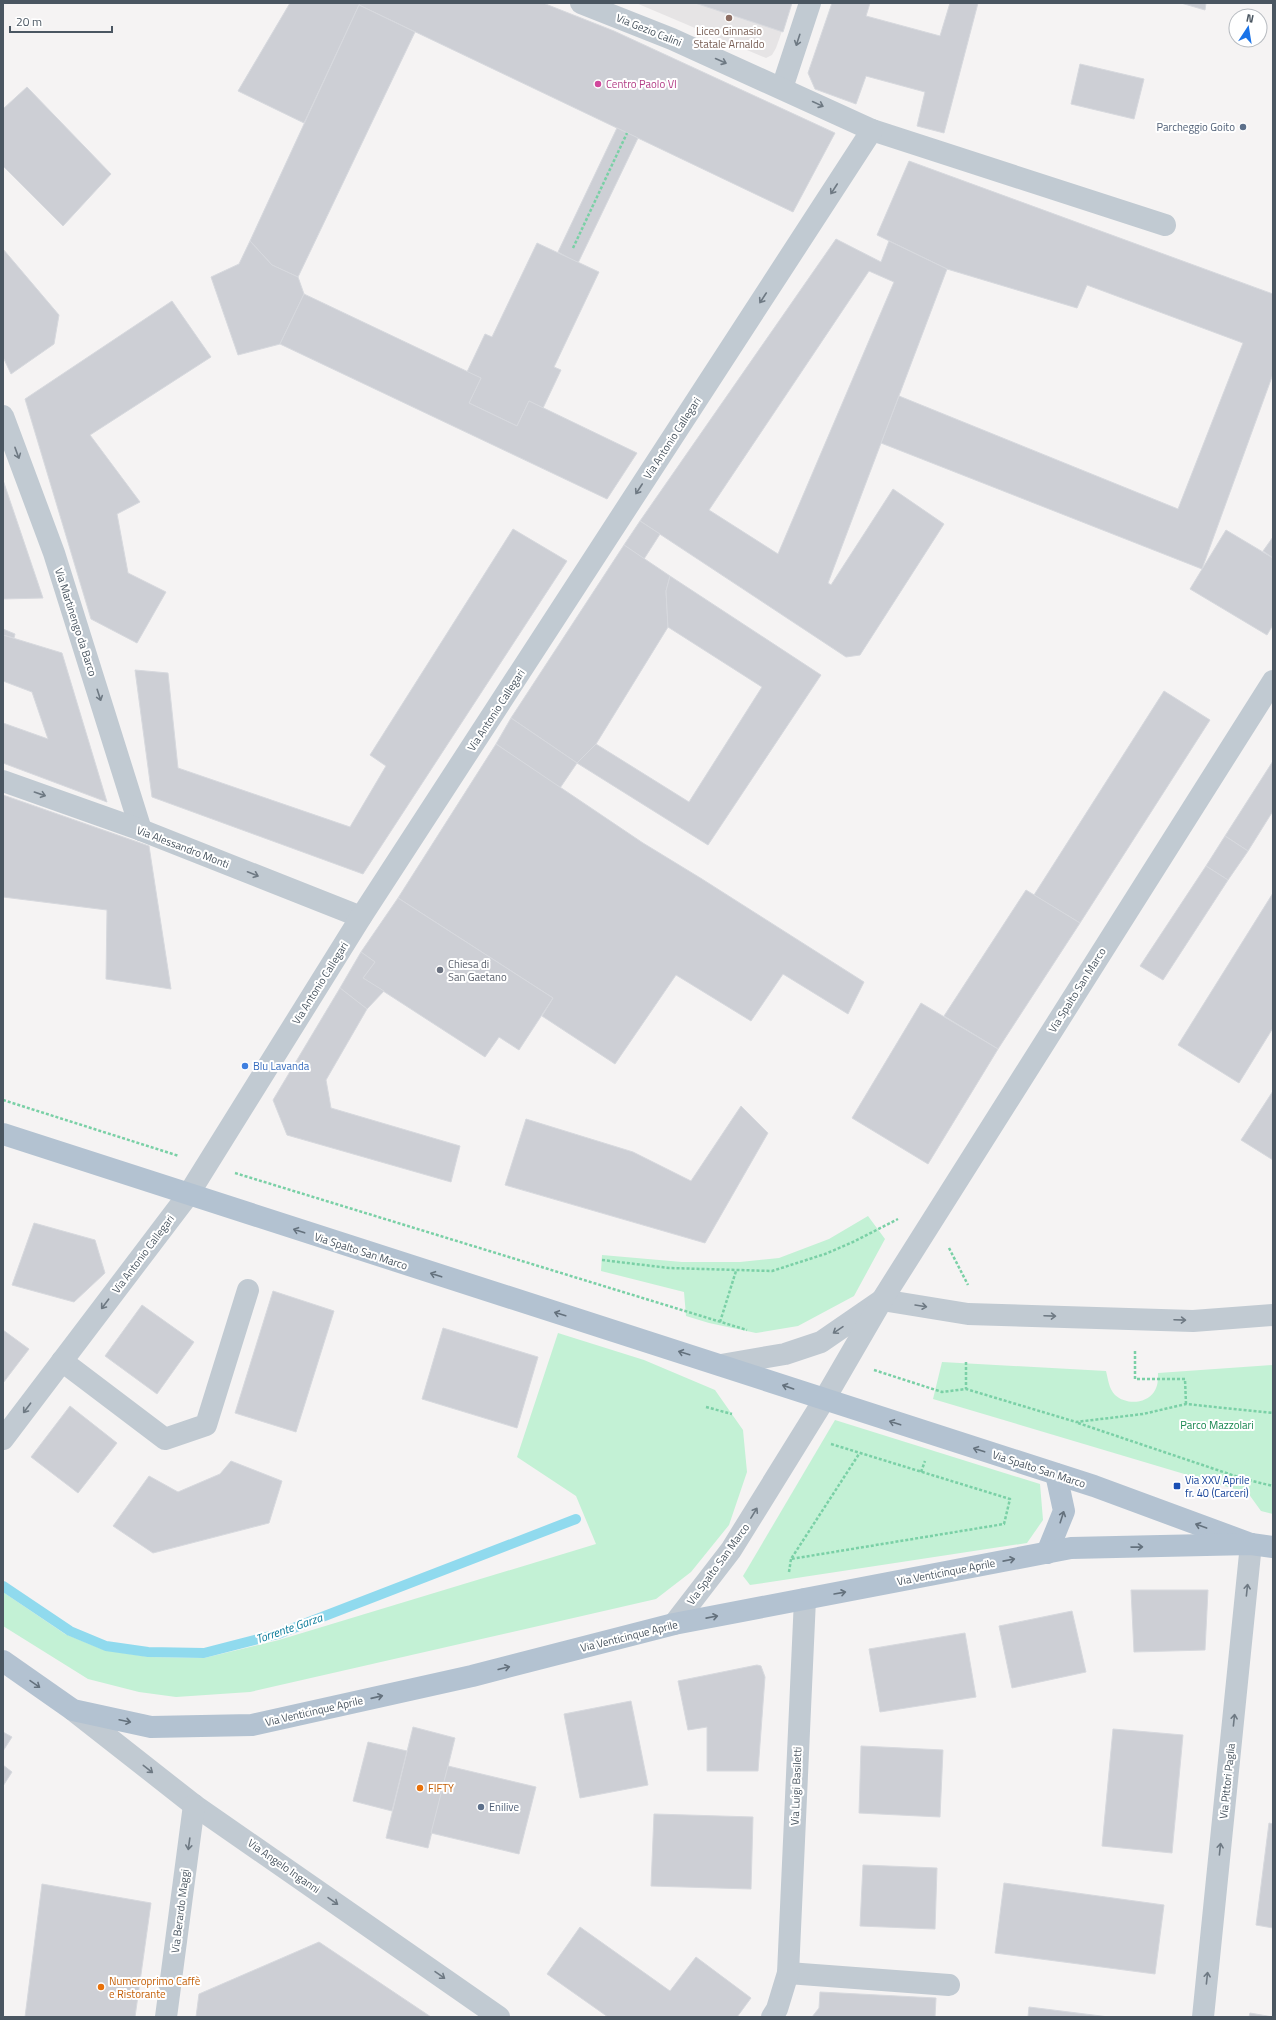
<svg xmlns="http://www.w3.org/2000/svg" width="1276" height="2020" viewBox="0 0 1276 2020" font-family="'Titillium Web',sans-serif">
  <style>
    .education { fill: #e6e4e5 }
    .green { fill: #c3f1d5 }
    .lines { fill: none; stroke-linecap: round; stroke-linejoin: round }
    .stream { stroke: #90daee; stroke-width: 10 }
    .building { fill: #cdcfd5; stroke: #d7d9de; fill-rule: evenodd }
    .path { stroke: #7ad0a6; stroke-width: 2.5; stroke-dasharray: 3 2; stroke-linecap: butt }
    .minor { stroke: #c1cad2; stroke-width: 22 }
    .major { stroke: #b3c2d1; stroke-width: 22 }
    .oneway { stroke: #6e7983 }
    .oneway2 { stroke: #64717d }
    .education-dot { fill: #8d6e63; stroke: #fff; stroke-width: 1.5 }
    .hotel-dot { fill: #d1479c; stroke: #fff; stroke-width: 1.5 }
    .service-dot { fill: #5c6f8a; stroke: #fff; stroke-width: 1.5 }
    .worship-dot { fill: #6b7280; stroke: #fff; stroke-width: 1.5 }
    .shop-dot { fill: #3f7fe0; stroke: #fff; stroke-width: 1.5 }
    .transit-dot { fill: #1a4fb4; stroke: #fff; stroke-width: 1.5 }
    .food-dot { fill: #e8710a; stroke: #fff; stroke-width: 1.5 }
    .labels { text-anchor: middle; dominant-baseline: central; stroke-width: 4; stroke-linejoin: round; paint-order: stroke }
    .street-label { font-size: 11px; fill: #4a5661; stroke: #fff }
    .education-label { font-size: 11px; fill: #785e54; stroke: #fff }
    .hotel-label { font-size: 11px; fill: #b23c85; stroke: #fff; text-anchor: start }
    .service-label { font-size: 11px; fill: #4e5e75; stroke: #fff; text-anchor: end }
    .worship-label { font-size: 11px; fill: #5b616d; stroke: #fff; text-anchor: start }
    .shop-label { font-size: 11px; fill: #366cbe; stroke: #fff; text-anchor: start }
    .park-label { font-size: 11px; fill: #17864f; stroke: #fff }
    .transit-label { font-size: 11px; fill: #164399; stroke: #fff; text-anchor: start }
    .food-label { font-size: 11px; fill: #c56008; stroke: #fff; text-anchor: start }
    .water-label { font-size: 12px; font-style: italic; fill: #0c7c9b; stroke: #fff }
  </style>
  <rect width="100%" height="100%" fill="#f5f3f3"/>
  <!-- education -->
  <path class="education" d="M 636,3 L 792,3 L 776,48 L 772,55 L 766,58 Z"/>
  <!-- green -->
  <g class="green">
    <path d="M 868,1216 L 885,1239 L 854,1296 L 798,1326 L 756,1333 L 709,1323 L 686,1316 L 684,1292 L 601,1271 L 602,1255 L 682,1262 L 740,1262 L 779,1258 L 829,1239 Z"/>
    <path d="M 558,1333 L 644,1360 L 715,1390 L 743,1430 L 747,1472 L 729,1525 L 691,1572 L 656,1599 L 250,1692 L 176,1697 L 139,1692 L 88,1679 L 3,1626 L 3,1592 L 65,1634 L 104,1650 L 149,1657 L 204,1658 L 279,1640 L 596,1544 L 576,1496 L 517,1457 Z"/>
    <path d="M 942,1362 L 1106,1371 C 1108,1379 1109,1389 1115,1395 C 1126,1405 1146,1404 1154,1392 C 1158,1386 1158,1380 1158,1373 L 1273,1365 L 1273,1514 L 1261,1511 L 1248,1493 L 933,1399 Z"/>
    <path d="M 835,1420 L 1040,1484 L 1043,1520 L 1027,1543 L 750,1585 L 743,1576 Z"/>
  </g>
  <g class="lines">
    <!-- stream -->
    <path class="stream" d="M 3,1586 L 70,1631 L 106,1646 L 148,1652 L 204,1653 L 278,1634 L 576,1519"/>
  </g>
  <!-- building -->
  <g class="building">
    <path d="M 290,3 L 360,3 L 304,123 L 238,91 Z"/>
    <path d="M 360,3 L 543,3 L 614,31 L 835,133 L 793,212 L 359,5 Z"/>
    <path d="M 695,3 L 792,3 L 783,32 Z"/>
    <path d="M 832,3 L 870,3 L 866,16 L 940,36 L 950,3 L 978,3 L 944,133 L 917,126 L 925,92 L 866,76 L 856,104 L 815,89 L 808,73 Z"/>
    <path d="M 1181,3 L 1206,3 L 1205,10 Z"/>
    <path d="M 359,5 L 415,32 L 298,277 L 272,265 L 250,241 Z"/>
    <path d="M 1080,64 L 1144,79 L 1134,119 L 1071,104 Z"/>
    <path d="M 27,87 L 111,174 L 63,226 L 3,166 L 3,109 Z"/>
    <path d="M 617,128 L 638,138 L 578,263 L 558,252 Z"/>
    <path d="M 909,161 L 1273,294 L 1273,374 L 1202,569 L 881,443 L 899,396 L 1178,509 L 1243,343 L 1087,285 L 1077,308 L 947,269 L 877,235 Z"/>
    <path d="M 836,239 L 881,262 L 889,241 L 947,269 L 828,583 L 831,585 L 893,489 L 944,524 L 860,655 L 846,657 L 640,521 ZM 869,271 L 894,282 L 778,554 L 709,510 Z"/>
    <path d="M 250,241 L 272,265 L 298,277 L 304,294 L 280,344 L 238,355 L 211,277 L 239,264 Z"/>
    <path d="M 537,243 L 599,272 L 554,367 L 561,370 L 543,408 L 529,401 L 517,426 L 469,403 L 481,378 L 467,372 L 485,334 L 492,337 Z"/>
    <path d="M 3,249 L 59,315 L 54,344 L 11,374 L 3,357 Z"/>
    <path d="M 304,294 L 481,378 L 469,403 L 517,426 L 529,401 L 637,453 L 607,499 L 280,344 Z"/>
    <path d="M 172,301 L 211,357 L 90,435 L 140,502 L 117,514 L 128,573 L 166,592 L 137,643 L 91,619 L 25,399 Z"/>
    <path d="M 3,480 L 43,598 L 3,599 Z"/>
    <path d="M 640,521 L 660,534 L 644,559 L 624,545 Z"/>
    <path d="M 513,529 L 567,561 L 363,874 L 152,797 L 135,670 L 168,673 L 178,768 L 350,827 L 386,766 L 370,755 Z"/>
    <path d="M 1226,530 L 1273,558 L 1273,625 L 1267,635 L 1190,589 Z"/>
    <path d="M 1273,537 L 1273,558 L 1263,551 Z"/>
    <path d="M 624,545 L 670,576 L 666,591 L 668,627 L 596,744 L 577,763 L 511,718 Z"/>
    <path d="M 670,576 L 821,675 L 708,845 L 577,763 L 596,744 L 689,802 L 762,687 L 668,627 L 666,591 Z"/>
    <path d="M 3,629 L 15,634 L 14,638 L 3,635 Z"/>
    <path d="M 3,635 L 62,653 L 107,802 L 3,763 L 3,723 L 48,739 L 32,692 L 3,681 Z"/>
    <path d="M 1164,691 L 1210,720 L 1080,923 L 1034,895 Z"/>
    <path d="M 511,718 L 577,763 L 560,788 L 496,744 Z"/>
    <path d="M 496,744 L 643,843 L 702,879 L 864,982 L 848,1014 L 783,974 L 751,1021 L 676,975 L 615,1064 L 542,1016 L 553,998 L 398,898 Z"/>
    <path d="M 1273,761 L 1273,811 L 1248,851 L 1225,836 Z"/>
    <path d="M 3,795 L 149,846 L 171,989 L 106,979 L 107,910 L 3,897 Z"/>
    <path d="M 1225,836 L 1248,851 L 1228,880 L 1206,866 Z"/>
    <path d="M 1206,866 L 1228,880 L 1163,980 L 1140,966 Z"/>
    <path d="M 1026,890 L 1080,923 L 998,1049 L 944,1016 Z"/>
    <path d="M 1273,893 L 1273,1028 L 1239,1083 L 1178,1045 Z"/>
    <path d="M 398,898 L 553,998 L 519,1050 L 499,1037 L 485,1057 L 363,978 L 375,962 L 361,952 Z"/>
    <path d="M 361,952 L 375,962 L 363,978 L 384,991 L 367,1009 L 340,988 Z"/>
    <path d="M 340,988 L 367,1009 L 326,1080 L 331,1108 L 460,1146 L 451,1182 L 287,1135 L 273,1100 Z"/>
    <path d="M 921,1003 L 998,1049 L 928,1164 L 852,1118 Z"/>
    <path d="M 1273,1091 L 1273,1160 L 1241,1140 Z"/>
    <path d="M 741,1106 L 768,1133 L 705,1243 L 505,1185 L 526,1119 L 633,1152 L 691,1181 Z"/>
    <path d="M 34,1223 L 95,1240 L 105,1273 L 74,1302 L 12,1285 Z"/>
    <path d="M 273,1291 L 334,1311 L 296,1432 L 235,1413 Z"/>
    <path d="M 142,1305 L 194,1342 L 157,1394 L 105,1356 Z"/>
    <path d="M 443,1328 L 538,1357 L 517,1428 L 422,1399 Z"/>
    <path d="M 3,1330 L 29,1349 L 3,1383 Z"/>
    <path d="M 70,1406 L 117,1443 L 78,1493 L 31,1457 Z"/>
    <path d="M 231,1461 L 282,1481 L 269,1523 L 153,1553 L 113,1526 L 149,1476 L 178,1492 L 220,1474 Z"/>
    <path d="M 1131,1590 L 1208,1590 L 1205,1650 L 1134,1652 Z"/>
    <path d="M 1072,1611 L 1086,1672 L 1012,1688 L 999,1626 Z"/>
    <path d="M 965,1633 L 976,1697 L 880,1712 L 869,1649 Z"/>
    <path d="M 757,1665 L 761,1666 L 765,1677 L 758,1771 L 707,1771 L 707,1727 L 688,1730 L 678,1681 Z"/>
    <path d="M 631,1701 L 648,1785 L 580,1798 L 564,1714 Z"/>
    <path d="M 413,1727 L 455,1738 L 428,1848 L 386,1838 Z"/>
    <path d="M 1113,1729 L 1183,1735 L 1172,1853 L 1102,1846 Z"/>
    <path d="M 3,1732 L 12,1737 L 3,1751 Z"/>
    <path d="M 368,1742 L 407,1751 L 392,1811 L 353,1801 Z"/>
    <path d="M 861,1746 L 943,1750 L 940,1817 L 859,1813 Z"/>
    <path d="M 3,1765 L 12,1772 L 3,1786 Z"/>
    <path d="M 448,1766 L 536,1787 L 519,1854 L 431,1833 Z"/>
    <path d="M 654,1814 L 753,1817 L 751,1889 L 651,1886 Z"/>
    <path d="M 1269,1823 L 1273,1824 L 1273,1928 L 1256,1925 Z"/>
    <path d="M 863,1865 L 937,1868 L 935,1929 L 860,1926 Z"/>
    <path d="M 1004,1883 L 1164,1905 L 1155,1974 L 995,1953 Z"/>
    <path d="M 42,1884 L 151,1903 L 135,2017 L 25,2017 Z"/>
    <path d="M 580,1927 L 670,1991 L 696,1957 L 751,1998 L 737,2017 L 608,2017 L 547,1974 Z"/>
    <path d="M 319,1942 L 431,2017 L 196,2017 L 199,1994 Z"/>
    <path d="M 820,1992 L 936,1998 L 935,2017 L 812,2017 L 819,2008 Z"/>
    <path d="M 1029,2007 L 1109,2017 L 1028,2017 Z"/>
    <path d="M 1250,2013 L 1273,2017 L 1249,2017 Z"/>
  </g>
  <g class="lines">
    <!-- path -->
    <g class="path">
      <path d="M 573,248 L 627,133"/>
      <path d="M 3,1100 L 179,1156"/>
      <path d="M 235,1173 L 747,1330"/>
      <path d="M 949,1248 L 968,1285"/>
      <path d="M 602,1260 L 669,1268 L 772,1271 L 825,1254 L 853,1242 L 898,1219"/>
      <path d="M 720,1322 L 736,1271"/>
      <path d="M 1135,1351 L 1135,1379 L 1185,1379 L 1186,1404"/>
      <path d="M 966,1362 L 966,1389"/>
      <path d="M 874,1370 L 942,1392 L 966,1389 L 1076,1422 L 1143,1414 L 1186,1404 L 1273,1413"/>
      <path d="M 706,1407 L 732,1414"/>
      <path d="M 1078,1423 L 1244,1479 L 1273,1486"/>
      <path d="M 831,1444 L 1010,1499 L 1004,1524 L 791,1559 L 859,1454"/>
      <path d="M 921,1472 L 925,1461"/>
      <path d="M 789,1572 L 791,1559"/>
    </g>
    <!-- minor -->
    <g class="minor">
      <path d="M 782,88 L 810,3"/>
      <path d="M 872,130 L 1165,225"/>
      <path d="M 3,416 L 54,553 L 141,830"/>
      <path d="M 3,781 L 141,830 L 361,917"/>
      <path d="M 62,1361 L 165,1439 L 206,1425 L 248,1290"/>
      <path d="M 721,1365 L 785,1354 L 821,1342 L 882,1300 L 968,1314 L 1193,1321 L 1273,1315"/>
      <path d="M 3,1439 L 188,1195 L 361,917 L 872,130 L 672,39 L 581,3"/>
      <path d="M 674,1624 L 731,1550 L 824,1400 L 882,1300 L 1273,681"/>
      <path d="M 73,1710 L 194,1805 L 499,2017"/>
      <path d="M 788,1973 L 949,1985"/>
      <path d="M 166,2017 L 194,1805"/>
      <path d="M 772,2017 L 777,2009 L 788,1973 L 805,1599"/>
      <path d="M 1203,2017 L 1251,1544"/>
    </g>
    <!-- major -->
    <g class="major">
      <path d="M 3,1134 L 1094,1486 L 1251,1544"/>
      <path d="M 1047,1553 L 1064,1511 L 1056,1474"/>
      <path d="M 3,1661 L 73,1710 L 151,1727 L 252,1725 L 472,1676 L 674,1624 L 1071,1548 L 1251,1544 L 1273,1547"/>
    </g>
  </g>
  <!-- one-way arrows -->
  <defs><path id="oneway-shaft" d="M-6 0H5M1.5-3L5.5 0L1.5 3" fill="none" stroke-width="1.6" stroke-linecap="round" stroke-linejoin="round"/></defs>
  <g class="oneway">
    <use href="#oneway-shaft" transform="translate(798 40) rotate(108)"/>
    <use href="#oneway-shaft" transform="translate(721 61) rotate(24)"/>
    <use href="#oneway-shaft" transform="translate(818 104) rotate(25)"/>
    <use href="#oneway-shaft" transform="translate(834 189) rotate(123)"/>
    <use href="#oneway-shaft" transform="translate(763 298) rotate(123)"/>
    <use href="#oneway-shaft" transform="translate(17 453) rotate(70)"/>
    <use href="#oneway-shaft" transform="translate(639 489) rotate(123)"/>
    <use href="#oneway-shaft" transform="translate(99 695) rotate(72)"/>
    <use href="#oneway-shaft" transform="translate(40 794) rotate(19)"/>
    <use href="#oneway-shaft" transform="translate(253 874) rotate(22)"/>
    <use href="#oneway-shaft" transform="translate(105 1304) rotate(127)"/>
    <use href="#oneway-shaft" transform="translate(921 1306) rotate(9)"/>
    <use href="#oneway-shaft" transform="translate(1050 1316) rotate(2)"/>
    <use href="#oneway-shaft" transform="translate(1180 1320) rotate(2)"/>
    <use href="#oneway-shaft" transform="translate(838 1330) rotate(146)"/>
    <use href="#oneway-shaft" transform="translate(27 1408) rotate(127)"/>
    <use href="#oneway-shaft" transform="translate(754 1513) rotate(-58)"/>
    <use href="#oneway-shaft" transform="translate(1247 1590) rotate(-84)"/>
    <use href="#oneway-shaft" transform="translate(1234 1720) rotate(-84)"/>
    <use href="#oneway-shaft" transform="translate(148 1769) rotate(38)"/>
    <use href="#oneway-shaft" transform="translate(189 1844) rotate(98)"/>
    <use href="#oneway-shaft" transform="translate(1220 1849) rotate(-84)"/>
    <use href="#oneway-shaft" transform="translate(333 1901) rotate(35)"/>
    <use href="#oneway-shaft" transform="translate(440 1975) rotate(35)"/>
    <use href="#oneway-shaft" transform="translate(1207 1978) rotate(-84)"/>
  </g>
  <g class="oneway2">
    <use href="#oneway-shaft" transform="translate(299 1231) rotate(-162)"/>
    <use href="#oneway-shaft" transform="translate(436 1275) rotate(-162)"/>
    <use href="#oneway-shaft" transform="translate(560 1314) rotate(-163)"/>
    <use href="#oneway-shaft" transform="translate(684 1353) rotate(-163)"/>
    <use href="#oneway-shaft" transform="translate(788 1387) rotate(-161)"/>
    <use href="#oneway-shaft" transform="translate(895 1423) rotate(-162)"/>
    <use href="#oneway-shaft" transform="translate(979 1450) rotate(-162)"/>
    <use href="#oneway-shaft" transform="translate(1062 1517) rotate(-72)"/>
    <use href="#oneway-shaft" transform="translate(1201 1526) rotate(-160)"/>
    <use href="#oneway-shaft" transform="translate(1137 1547) rotate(-1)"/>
    <use href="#oneway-shaft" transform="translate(1009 1560) rotate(-11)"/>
    <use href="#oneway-shaft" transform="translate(840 1593) rotate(-10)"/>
    <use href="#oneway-shaft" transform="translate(712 1617) rotate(-11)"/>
    <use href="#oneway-shaft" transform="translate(504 1668) rotate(-14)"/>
    <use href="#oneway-shaft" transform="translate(35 1684) rotate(35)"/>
    <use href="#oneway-shaft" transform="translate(377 1697) rotate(-13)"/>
    <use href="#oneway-shaft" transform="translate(125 1721) rotate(12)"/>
  </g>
  <!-- markers -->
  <circle class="education-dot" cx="729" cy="18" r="4"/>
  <circle class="hotel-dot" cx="598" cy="84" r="4"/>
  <g class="service-dot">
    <circle cx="1243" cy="127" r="4"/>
    <circle cx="481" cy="1807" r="4"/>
  </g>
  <circle class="worship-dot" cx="440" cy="970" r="4"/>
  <circle class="shop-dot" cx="245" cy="1066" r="4"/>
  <rect class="transit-dot" x="1173" y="1482" width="8" height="8" rx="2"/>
  <g class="food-dot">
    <circle cx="420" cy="1788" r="4"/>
    <circle cx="101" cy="1987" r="4"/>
  </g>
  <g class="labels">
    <!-- street labels -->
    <g class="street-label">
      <text transform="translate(649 30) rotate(22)">Via Gezio Calini</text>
      <text transform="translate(672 438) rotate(-57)">Via Antonio Callegari</text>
      <text transform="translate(76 622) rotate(72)">Via Martinengo da Barco</text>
      <text transform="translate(496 710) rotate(-57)">Via Antonio Callegari</text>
      <text transform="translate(183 847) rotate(21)">Via Alessandro Monti</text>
      <text transform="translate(320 983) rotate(-58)">Via Antonio Callegari</text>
      <text transform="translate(1077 990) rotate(-58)">Via Spalto San Marco</text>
      <text transform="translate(361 1251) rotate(18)">Via Spalto San Marco</text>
      <text transform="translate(143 1254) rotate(-53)">Via Antonio Callegari</text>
      <text transform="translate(1039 1469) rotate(18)">Via Spalto San Marco</text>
      <text transform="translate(718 1564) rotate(-54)">Via Spalto San Marco</text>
      <text transform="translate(946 1572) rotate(-11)">Via Venticinque Aprile</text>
      <text transform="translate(629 1636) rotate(-14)">Via Venticinque Aprile</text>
      <text transform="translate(314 1711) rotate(-13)">Via Venticinque Aprile</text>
      <text transform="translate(1227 1781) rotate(-84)">Via Pittori Paglia</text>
      <text transform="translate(796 1786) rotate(-88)">Via Luigi Basiletti</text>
      <text transform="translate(284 1866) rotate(35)">Via Angelo Inganni</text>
      <text transform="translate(180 1911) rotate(-83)">Via Berardo Maggi</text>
    </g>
    <!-- education labels -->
    <g class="education-label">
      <text x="729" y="31">Liceo Ginnasio<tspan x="729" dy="13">Statale Arnaldo</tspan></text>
    </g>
    <!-- hotel labels -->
    <g class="hotel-label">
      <text x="606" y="84">Centro Paolo VI</text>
    </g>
    <!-- service labels -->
    <g class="service-label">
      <text x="1235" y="127">Parcheggio Goito</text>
      <text x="489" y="1807" text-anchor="start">Enilive</text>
    </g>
    <!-- worship labels -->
    <g class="worship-label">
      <text x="448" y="964">Chiesa di<tspan x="448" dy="13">San Gaetano</tspan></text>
    </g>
    <!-- shop labels -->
    <g class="shop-label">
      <text x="253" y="1066">Blu Lavanda</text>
    </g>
    <!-- park labels -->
    <g class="park-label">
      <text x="1217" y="1425">Parco Mazzolari</text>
    </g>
    <!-- transit labels -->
    <g class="transit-label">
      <text x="1185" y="1480">Via XXV Aprile<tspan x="1185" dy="13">fr. 40 (Carceri)</tspan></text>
    </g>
    <!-- food labels -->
    <g class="food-label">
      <text x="428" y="1788">FIFTY</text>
      <text x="109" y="1981">Numeroprimo Caffè<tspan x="109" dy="13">e Ristorante</tspan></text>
    </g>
    <!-- water labels -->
    <g class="water-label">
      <text transform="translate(289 1628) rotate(-19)">Torrente Garza</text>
    </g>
  </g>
  <!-- border -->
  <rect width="1276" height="2020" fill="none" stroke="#4a5661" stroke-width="8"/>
  <!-- north arrow -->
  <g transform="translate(1248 28) rotate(12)"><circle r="19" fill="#ffffff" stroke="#b7bbc0"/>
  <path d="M0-3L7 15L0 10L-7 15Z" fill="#1a73e8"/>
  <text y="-6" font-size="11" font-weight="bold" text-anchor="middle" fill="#4a5661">N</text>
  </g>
  <!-- scale -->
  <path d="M10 26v6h102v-6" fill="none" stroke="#4a5661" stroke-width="2"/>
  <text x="16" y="26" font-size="12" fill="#4a5661" stroke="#ffffff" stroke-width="3" paint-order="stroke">20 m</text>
</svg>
